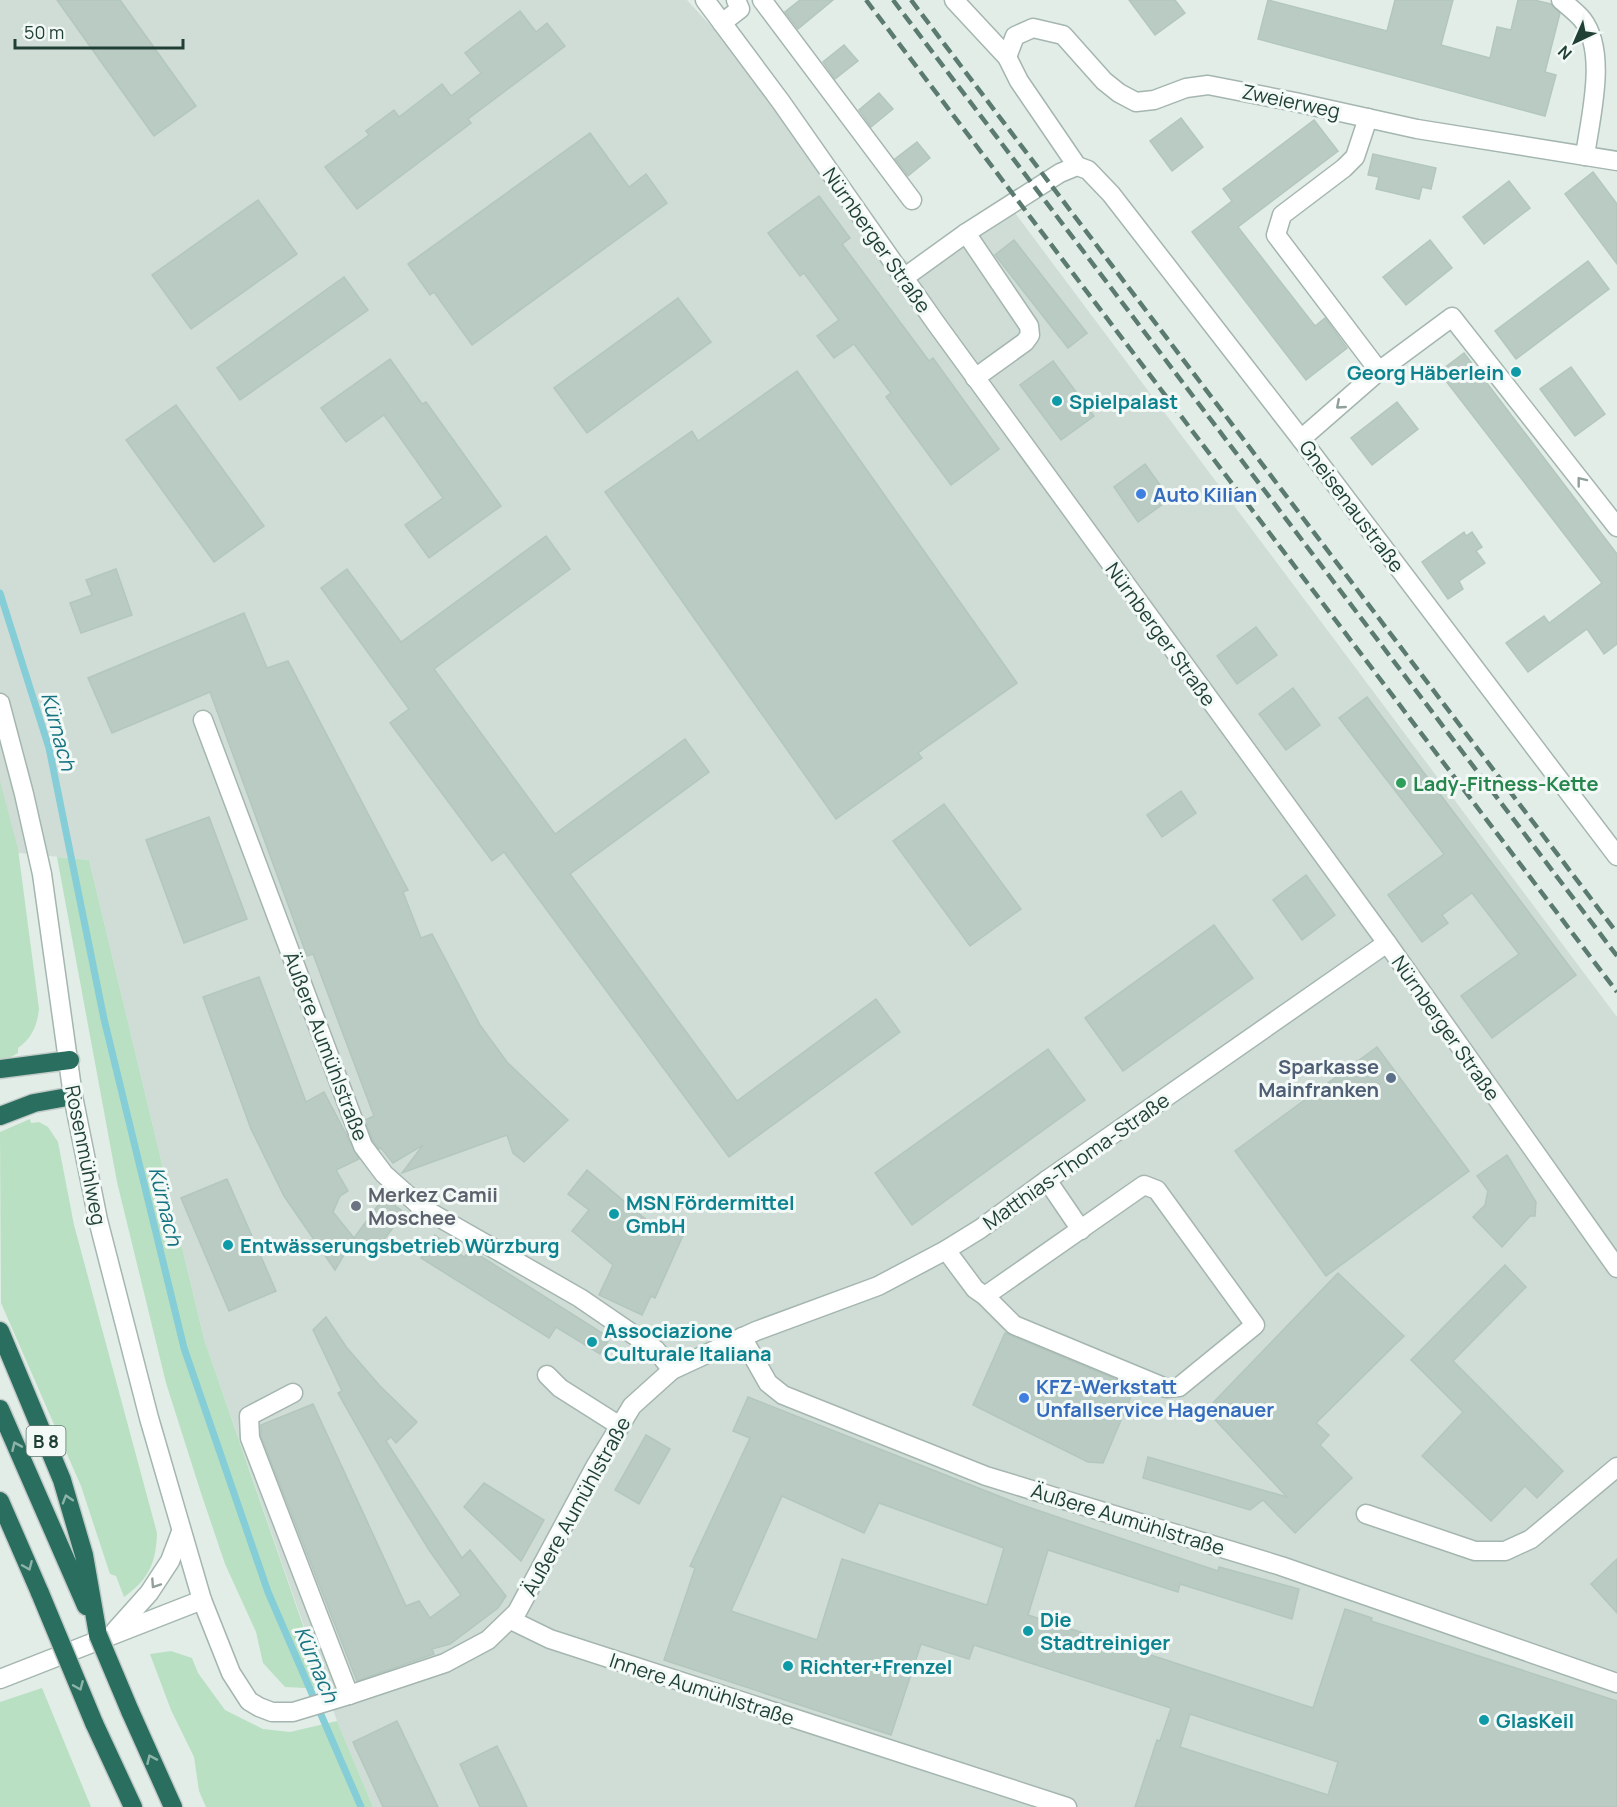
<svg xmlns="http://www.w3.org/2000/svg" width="1617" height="1807" viewBox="0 0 1617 1807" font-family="Manrope,sans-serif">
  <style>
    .built { fill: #d0ddd7 }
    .green { fill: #b9e0c2 }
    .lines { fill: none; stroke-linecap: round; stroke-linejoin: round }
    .stream { stroke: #85cdd7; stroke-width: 7 }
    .building { fill: #bacbc3; stroke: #b3c7be; stroke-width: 1.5; fill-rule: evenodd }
    .minor-casing { stroke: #a4b6af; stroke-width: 21 }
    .highway-casing { stroke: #c1cac7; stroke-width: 21 }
    .minor { stroke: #fff; stroke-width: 18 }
    .highway { stroke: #296e5e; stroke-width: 18 }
    .rail { stroke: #5b7b71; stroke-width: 4.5; stroke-dasharray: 12 6; stroke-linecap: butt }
    .highway-bridge-casing { stroke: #c1cac7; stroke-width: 21; stroke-linecap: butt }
    .highway-bridge { stroke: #296e5e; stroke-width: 18 }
    .oneway { stroke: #90a09a }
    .oneway2 { stroke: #8eb4aa }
    .culture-dot { fill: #0f9aa8; stroke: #f3f9f6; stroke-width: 2 }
    .shop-dot { fill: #3f7fe0; stroke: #f3f9f6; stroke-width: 2 }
    .leisure-dot { fill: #2e9e5b; stroke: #f3f9f6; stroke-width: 2 }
    .service-dot { fill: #5c6f8a; stroke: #f3f9f6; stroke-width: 2 }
    .worship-dot { fill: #6b7280; stroke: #f3f9f6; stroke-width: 2 }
    .labels { text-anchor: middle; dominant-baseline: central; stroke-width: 6; stroke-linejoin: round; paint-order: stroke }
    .shield { fill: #f3f9f6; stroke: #5f7870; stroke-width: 1.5 }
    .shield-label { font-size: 18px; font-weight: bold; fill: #204036 }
    .street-label { font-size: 20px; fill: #204036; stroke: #f3f9f6 }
    .culture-label { font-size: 20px; font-weight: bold; fill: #0d838f; stroke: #f3f9f6; text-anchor: start }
    .shop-label { font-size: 20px; font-weight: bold; fill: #366cbe; stroke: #f3f9f6; text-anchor: start }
    .leisure-label { font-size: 20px; font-weight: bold; fill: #27864d; stroke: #f3f9f6; text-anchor: start }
    .service-label { font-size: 20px; font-weight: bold; fill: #4e5e75; stroke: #f3f9f6; text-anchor: end }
    .worship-label { font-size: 20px; font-weight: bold; fill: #5b616d; stroke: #f3f9f6; text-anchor: start }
    .water-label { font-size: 21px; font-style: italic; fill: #157381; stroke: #f3f9f6 }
  </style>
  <rect width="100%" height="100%" fill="#e2ede8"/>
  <!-- built -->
  <path class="built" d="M 0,0 L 687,0 L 781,102 L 872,231 L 909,263 L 1006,201 L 1617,1017 L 1617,1807 L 373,1807 L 337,1721 L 204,1339 L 89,860 L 0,851 Z"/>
  <!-- green -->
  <g class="green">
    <path d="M 0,781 L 18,849 L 39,1009 C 37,1026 32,1038 18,1048 L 18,1053 L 9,1058 L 0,1059 Z"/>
    <path d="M 57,857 L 89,860 L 204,1339 L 325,1689 L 285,1687 L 263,1663 L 256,1632 L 225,1564 L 201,1493 L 166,1383 L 117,1182 Z"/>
    <path d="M 30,1119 L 31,1123 L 39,1122 L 48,1127 L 58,1142 L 74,1225 L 157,1533 C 156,1563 149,1579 124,1597 L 116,1576 L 110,1574 L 81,1486 L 1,1303 L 0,1132 Z"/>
    <path d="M 171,1651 L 192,1658 L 198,1673 L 225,1710 L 263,1729 L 290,1732 L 337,1721 L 373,1807 L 206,1807 L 199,1791 L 194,1757 L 171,1710 L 150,1654 Z"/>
    <path d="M 42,1688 L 91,1807 L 0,1807 L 0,1702 Z"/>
  </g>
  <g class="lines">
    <!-- stream -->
    <path class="stream" d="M 0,593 L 49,748 L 104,1019 L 184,1348 L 268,1592 L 361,1807"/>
  </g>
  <!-- building -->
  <g class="building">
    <path d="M 57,0 L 120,0 L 196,106 L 154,136 Z"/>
    <path d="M 800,0 L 833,0 L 798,29 L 785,12 Z"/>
    <path d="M 1129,0 L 1175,0 L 1185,13 L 1155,35 Z"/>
    <path d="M 1268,0 L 1387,31 L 1395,0 L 1453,0 L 1441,45 L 1490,58 L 1497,27 L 1511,30 L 1518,0 L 1534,0 L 1551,4 L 1560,13 L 1545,72 L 1556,75 L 1545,116 L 1258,39 Z"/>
    <path d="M 520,11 L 536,32 L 547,23 L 565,46 L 468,119 L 471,123 L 357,209 L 325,167 L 369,135 L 366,131 L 394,110 L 399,117 L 442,84 L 451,96 L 481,73 L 465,53 Z"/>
    <path d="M 844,45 L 858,61 L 835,79 L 823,62 Z"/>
    <path d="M 879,93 L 893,109 L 871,127 L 859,110 Z"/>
    <path d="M 1181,118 L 1203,147 L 1172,171 L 1150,141 Z"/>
    <path d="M 1314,120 L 1338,151 L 1238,227 L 1315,326 L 1325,318 L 1347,348 L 1306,380 L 1192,232 L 1232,201 L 1223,189 Z"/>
    <path d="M 590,133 L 629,187 L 646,174 L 667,203 L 472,345 L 434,292 L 430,295 L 408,264 Z"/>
    <path d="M 917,142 L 930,158 L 908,176 L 895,159 Z"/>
    <path d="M 1373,154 L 1436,168 L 1431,189 L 1422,187 L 1419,199 L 1376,189 L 1379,177 L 1368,175 Z"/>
    <path d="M 1593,172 L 1617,204 L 1617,264 L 1565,194 Z"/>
    <path d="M 1509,181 L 1530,208 L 1484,244 L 1463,217 Z"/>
    <path d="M 819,196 L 850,238 L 842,244 L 929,361 L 933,358 L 999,449 L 951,485 L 886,397 L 891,393 L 854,344 L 834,358 L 817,336 L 839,320 L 804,273 L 800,276 L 768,233 Z"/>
    <path d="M 258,200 L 297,254 L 191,329 L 152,275 Z"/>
    <path d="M 1014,240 L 1087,333 L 1068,348 L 995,255 Z"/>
    <path d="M 1430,240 L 1452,268 L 1406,305 L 1383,277 Z"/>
    <path d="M 1588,261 L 1609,289 L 1516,359 L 1495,331 Z"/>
    <path d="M 344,277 L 368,310 L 240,400 L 217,368 Z"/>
    <path d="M 678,298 L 711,342 L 587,433 L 554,388 Z"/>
    <path d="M 1464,353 L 1617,554 L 1617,644 L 1604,654 L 1587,629 L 1528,672 L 1506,643 L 1544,616 L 1549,623 L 1602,583 L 1439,372 Z"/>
    <path d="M 390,359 L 422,404 L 426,402 L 501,506 L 429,558 L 405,525 L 443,498 L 384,415 L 346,442 L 321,408 Z"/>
    <path d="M 1053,361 L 1094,416 L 1061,440 L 1020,385 Z"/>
    <path d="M 1571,367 L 1605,414 L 1575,436 L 1540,389 Z"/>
    <path d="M 797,371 L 1017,683 L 918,753 L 922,758 L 836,819 L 605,492 L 692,431 L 698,441 Z"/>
    <path d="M 1397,402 L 1418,429 L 1372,465 L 1351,438 Z"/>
    <path d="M 176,405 L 264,526 L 214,562 L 126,440 Z"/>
    <path d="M 1145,464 L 1170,499 L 1138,522 L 1114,487 Z"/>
    <path d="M 1464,532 L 1466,536 L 1472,532 L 1482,547 L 1476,551 L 1485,563 L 1459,581 L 1463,589 L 1448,599 L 1422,562 Z"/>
    <path d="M 546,536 L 570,569 L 434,669 L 555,834 L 685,739 L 709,772 L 570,874 L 737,1101 L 876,999 L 900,1032 L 729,1157 L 504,852 L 492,861 L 390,723 L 409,709 L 321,588 L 347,569 L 401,642 Z"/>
    <path d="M 116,569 L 132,615 L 81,633 L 70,603 L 92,595 L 86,580 Z"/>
    <path d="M 244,613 L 267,668 L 288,661 L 408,890 L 403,892 L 421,938 L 432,934 L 480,1025 L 507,1062 L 568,1120 L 524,1162 L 513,1153 L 507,1135 L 402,1173 L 423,1145 L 393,1163 L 381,1148 L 379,1149 L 373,1141 L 365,1120 L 374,1116 L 313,954 L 307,956 L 210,692 L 112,733 L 88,678 Z"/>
    <path d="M 1256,627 L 1277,655 L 1237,684 L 1217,656 Z"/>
    <path d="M 1293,688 L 1320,725 L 1286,750 L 1259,714 Z"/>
    <path d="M 1367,697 L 1576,975 L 1492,1038 L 1461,996 L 1519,954 L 1472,893 L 1442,915 L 1448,923 L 1422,942 L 1388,895 L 1444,854 L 1339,718 Z"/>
    <path d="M 1181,791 L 1196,813 L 1162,837 L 1147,815 Z"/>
    <path d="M 944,804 L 1021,909 L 970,946 L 893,841 Z"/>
    <path d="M 209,817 L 247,919 L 184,943 L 146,840 Z"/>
    <path d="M 1306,875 L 1335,915 L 1302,940 L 1273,900 Z"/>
    <path d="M 1214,925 L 1253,978 L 1123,1071 L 1085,1018 Z"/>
    <path d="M 259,977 L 306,1102 L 324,1092 L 359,1159 L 336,1170 L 348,1191 L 340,1196 L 333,1212 L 354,1238 L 335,1270 L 284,1196 L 251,1129 L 203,997 Z"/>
    <path d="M 1377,1047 L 1469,1171 L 1326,1276 L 1235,1151 Z"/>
    <path d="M 1048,1049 L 1085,1100 L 912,1225 L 875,1173 Z"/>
    <path d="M 1507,1155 L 1536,1202 L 1535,1216 L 1530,1216 L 1502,1247 L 1473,1217 L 1485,1205 L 1488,1191 L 1477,1176 Z"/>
    <path d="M 587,1170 L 661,1232 L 665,1222 L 685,1231 L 655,1298 L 651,1296 L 642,1315 L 599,1295 L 613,1265 L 572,1231 L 589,1210 L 568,1194 Z"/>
    <path d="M 227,1179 L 276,1291 L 229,1311 L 181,1198 Z"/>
    <path d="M 381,1201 L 388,1201 L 401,1210 L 401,1217 L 374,1253 L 354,1238 Z"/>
    <path d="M 435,1235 L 464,1257 L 471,1250 L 610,1338 L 600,1354 L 556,1327 L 549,1338 L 421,1258 Z"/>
    <path d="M 1505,1265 L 1526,1287 L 1453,1361 L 1563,1471 L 1537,1498 L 1525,1486 L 1491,1521 L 1422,1456 L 1463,1412 L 1411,1360 Z"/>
    <path d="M 1338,1273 L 1404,1336 L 1316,1423 L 1329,1435 L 1320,1445 L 1352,1478 L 1295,1533 L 1263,1500 L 1250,1510 L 1143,1478 L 1148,1457 L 1287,1497 L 1206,1410 Z"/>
    <path d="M 326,1317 L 347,1348 L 380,1386 L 417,1422 L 396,1443 L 391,1437 L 386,1441 L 462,1558 L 470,1550 L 506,1596 L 498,1608 L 450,1644 L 432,1649 L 434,1654 L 357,1681 L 261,1436 L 261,1425 L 313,1404 L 406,1606 L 419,1601 L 430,1618 L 461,1595 L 429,1550 L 399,1501 L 338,1393 L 342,1391 L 313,1330 Z"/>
    <path d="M 1005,1333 L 1135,1387 L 1103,1463 L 1088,1462 L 973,1405 Z"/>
    <path d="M 748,1397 L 1019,1504 L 1218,1571 L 1219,1567 L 1299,1589 L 1292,1619 L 1180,1584 L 1178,1592 L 1048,1550 L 1028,1615 L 1313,1708 L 1345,1609 L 1372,1618 L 1371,1621 L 1617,1701 L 1617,1807 L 1135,1807 L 1157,1740 L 1160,1741 L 1171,1708 L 974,1645 L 969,1659 L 921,1644 L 891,1735 L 664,1660 L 695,1568 L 690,1566 L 750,1438 L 733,1431 ZM 782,1496 L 864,1533 L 879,1503 L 1004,1548 L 987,1605 L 842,1559 L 817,1640 L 731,1611 ZM 1190,1714 L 1338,1762 L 1328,1795 L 1180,1747 Z"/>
    <path d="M 646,1435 L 670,1449 L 639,1504 L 615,1490 Z"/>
    <path d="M 484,1483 L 544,1520 L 521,1561 L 464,1507 Z"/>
    <path d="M 1617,1559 L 1617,1613 L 1591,1584 Z"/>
    <path d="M 397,1721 L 438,1807 L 383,1807 L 353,1742 Z"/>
    <path d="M 497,1746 L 520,1792 L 527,1807 L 480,1807 L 460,1764 Z"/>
  </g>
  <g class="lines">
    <!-- minor casing -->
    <g class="minor-casing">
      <g id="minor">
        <path d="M 705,0 L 781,102 L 935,322 L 1387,943 L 1617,1268"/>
        <path d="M 762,0 L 912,200"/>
        <path d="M 954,0 L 1007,57 L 1019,81 L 1077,166"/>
        <path d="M 1561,0 C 1568,6 1576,12 1582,19 C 1608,52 1590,118 1585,156"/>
        <path d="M 722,23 L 740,9 L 736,0"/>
        <path d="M 1007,57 L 1015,36 L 1033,28 L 1063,35 L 1104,81 L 1119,93 L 1136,102 L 1154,100 L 1186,88 L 1208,85 L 1295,102 L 1417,129 L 1617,161"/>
        <path d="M 1368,118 L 1355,157 L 1344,168 L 1282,215 L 1276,235 L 1379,371"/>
        <path d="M 966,233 L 1029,326 L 1030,335 L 1025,342 L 975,378"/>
        <path d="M 905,277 L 966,233 L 1060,173 L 1077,166 L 1088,170 L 1111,194 L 1301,439 L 1617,856"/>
        <path d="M 1301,439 L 1379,371 L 1452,317 L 1617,527"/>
        <path d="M 0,703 L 24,794 L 42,874 L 73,1096 L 98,1220 L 149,1418 L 202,1600 L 231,1673 L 249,1701 L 259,1707 L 272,1712 L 293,1712 L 349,1695 L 445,1663 L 488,1640 L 517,1612 L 595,1467 L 632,1406 L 672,1370 L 756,1331 L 878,1286 L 946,1250 L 980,1229 L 1047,1180 L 1387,943"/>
        <path d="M 203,720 L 363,1146 L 384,1174 L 421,1207 L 580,1298 L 656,1350 L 672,1370"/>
        <path d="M 1047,1180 L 1081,1230"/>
        <path d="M 946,1250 L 975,1289 L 985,1296 L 1014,1325 L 1166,1388 L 1179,1387 L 1255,1325 L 1157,1190 L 1144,1185 L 985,1296"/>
        <path d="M 742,1337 L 768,1383 L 783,1395 L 986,1476 L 1281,1566 L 1617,1683"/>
        <path d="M 547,1375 L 560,1388 L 620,1426"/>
        <path d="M 293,1393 L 249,1416 L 250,1438 L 349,1695"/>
        <path d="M 1366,1514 L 1475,1551 L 1505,1551 L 1531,1539 L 1617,1467"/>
        <path d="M 511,1620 L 550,1639 L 1067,1807"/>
        <path d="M 115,1631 L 149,1593 L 170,1561 L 181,1532"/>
        <path d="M 0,1679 L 202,1600"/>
      </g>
    </g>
    <!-- highway casing -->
    <g class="highway-casing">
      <g id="highway">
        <path d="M 0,1069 L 70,1060"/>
        <path d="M 0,1116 L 34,1103 L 73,1096"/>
        <path d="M 0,1331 L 62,1480 L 84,1555 L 98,1635"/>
        <path d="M 0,1409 L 86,1606"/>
        <path d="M 0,1501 L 40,1593"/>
        <path d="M 130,1711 L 173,1807"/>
        <path d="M 94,1723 L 133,1807"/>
      </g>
    </g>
    <!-- minor -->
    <use href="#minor" class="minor"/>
    <!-- highway -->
    <use href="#highway" class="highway"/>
    <!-- rail -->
    <g class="rail">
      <path d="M 866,0 L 1617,992"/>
      <path d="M 893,0 L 1617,956"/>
      <path d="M 911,0 L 1617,933"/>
    </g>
    <!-- highway-bridge casing -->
    <g class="highway-bridge-casing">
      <g id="highway-bridge">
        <path d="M 40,1593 L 94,1723"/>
        <path d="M 98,1635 L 130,1711"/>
      </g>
    </g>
    <!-- highway-bridge -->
    <use href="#highway-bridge" class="highway-bridge"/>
  </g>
  <!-- one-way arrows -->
  <defs><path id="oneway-chevron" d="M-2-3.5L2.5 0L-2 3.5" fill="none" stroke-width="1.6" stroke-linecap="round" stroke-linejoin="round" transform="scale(1.5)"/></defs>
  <g class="oneway">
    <use href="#oneway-chevron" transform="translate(1340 405) rotate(139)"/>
    <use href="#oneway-chevron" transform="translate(1581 481) rotate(-128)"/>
    <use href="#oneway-chevron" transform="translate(155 1584) rotate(124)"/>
  </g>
  <g class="oneway2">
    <use href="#oneway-chevron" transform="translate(16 1446) rotate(-114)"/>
    <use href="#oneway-chevron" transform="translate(67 1499) rotate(-107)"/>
    <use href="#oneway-chevron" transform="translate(28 1566) rotate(67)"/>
    <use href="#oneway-chevron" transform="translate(79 1686) rotate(67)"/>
    <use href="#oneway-chevron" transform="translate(151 1759) rotate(-114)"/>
  </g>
  <!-- markers -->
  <g class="culture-dot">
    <circle cx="1516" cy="372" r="6"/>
    <circle cx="1057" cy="401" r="6"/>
    <circle cx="614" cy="1214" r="6"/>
    <circle cx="228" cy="1245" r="6"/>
    <circle cx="592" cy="1342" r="6"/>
    <circle cx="1028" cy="1631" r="6"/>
    <circle cx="788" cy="1666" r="6"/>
    <circle cx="1484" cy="1720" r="6"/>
  </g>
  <g class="shop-dot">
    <circle cx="1141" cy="494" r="6"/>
    <circle cx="1024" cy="1398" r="6"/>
  </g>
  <circle class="leisure-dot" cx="1401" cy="783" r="6"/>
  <circle class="service-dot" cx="1391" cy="1078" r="6"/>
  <circle class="worship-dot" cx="356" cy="1206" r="6"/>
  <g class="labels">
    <!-- shield labels -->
    <rect class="shield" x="26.5" y="1426" width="39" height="30" rx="4.5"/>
    <g class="shield-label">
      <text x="46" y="1441">B 8</text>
    </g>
    <!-- street labels -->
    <g class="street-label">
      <text transform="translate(1291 101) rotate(12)">Zweierweg</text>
      <text transform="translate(877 240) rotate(55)">Nürnberger Straße</text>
      <text transform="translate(1352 506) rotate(53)">Gneisenaustraße</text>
      <text transform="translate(1161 634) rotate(54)">Nürnberger Straße</text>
      <text transform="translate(1446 1028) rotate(55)">Nürnberger Straße</text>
      <text transform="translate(326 1046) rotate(69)">Äußere Aumühlstraße</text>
      <text transform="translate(86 1155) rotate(79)">Rosenmühlweg</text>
      <text transform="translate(1076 1161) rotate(-35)">Matthias-Thoma-Straße</text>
      <text transform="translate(576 1506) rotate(-61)">Äußere Aumühlstraße</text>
      <text transform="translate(1128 1519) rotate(17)">Äußere Aumühlstraße</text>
      <text transform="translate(702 1689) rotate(18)">Innere Aumühlstraße</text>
    </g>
    <!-- culture labels -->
    <g class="culture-label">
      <text x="1504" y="372" text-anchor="end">Georg Häberlein</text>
      <text x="1069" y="401">Spielpalast</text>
      <text x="626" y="1202">MSN Fördermittel<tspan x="626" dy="23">GmbH</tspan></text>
      <text x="240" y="1245">Entwässerungsbetrieb Würzburg</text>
      <text x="604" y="1330">Associazione<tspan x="604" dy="23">Culturale Italiana</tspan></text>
      <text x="1040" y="1619">Die<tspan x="1040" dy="23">Stadtreiniger</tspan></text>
      <text x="800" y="1666">Richter+Frenzel</text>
      <text x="1496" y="1720">GlasKeil</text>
    </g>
    <!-- shop labels -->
    <g class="shop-label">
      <text x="1153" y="494">Auto Kilian</text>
      <text x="1036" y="1386">KFZ-Werkstatt<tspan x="1036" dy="23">Unfallservice Hagenauer</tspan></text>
    </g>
    <!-- leisure labels -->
    <g class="leisure-label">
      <text x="1413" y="783">Lady-Fitness-Kette</text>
    </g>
    <!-- service labels -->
    <g class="service-label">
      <text x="1379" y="1066">Sparkasse<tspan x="1379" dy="23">Mainfranken</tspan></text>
    </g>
    <!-- worship labels -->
    <g class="worship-label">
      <text x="368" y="1194">Merkez Camii<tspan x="368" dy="23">Moschee</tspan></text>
    </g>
    <!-- water labels -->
    <g class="water-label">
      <text transform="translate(59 731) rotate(75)">Kürnach</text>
      <text transform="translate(166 1206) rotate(76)">Kürnach</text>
      <text transform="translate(317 1664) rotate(67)">Kürnach</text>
    </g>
  </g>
  <!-- north arrow -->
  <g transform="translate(1575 42) rotate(224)" stroke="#f3f9f6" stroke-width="4.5" paint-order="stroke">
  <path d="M0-4.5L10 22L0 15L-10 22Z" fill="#204036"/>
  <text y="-9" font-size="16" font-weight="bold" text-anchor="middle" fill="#204036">N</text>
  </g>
  <!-- scale -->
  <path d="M15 39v9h168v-9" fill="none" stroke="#204036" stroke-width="3"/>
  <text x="24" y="39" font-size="18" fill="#204036" stroke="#f3f9f6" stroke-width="4.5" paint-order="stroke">50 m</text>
</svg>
